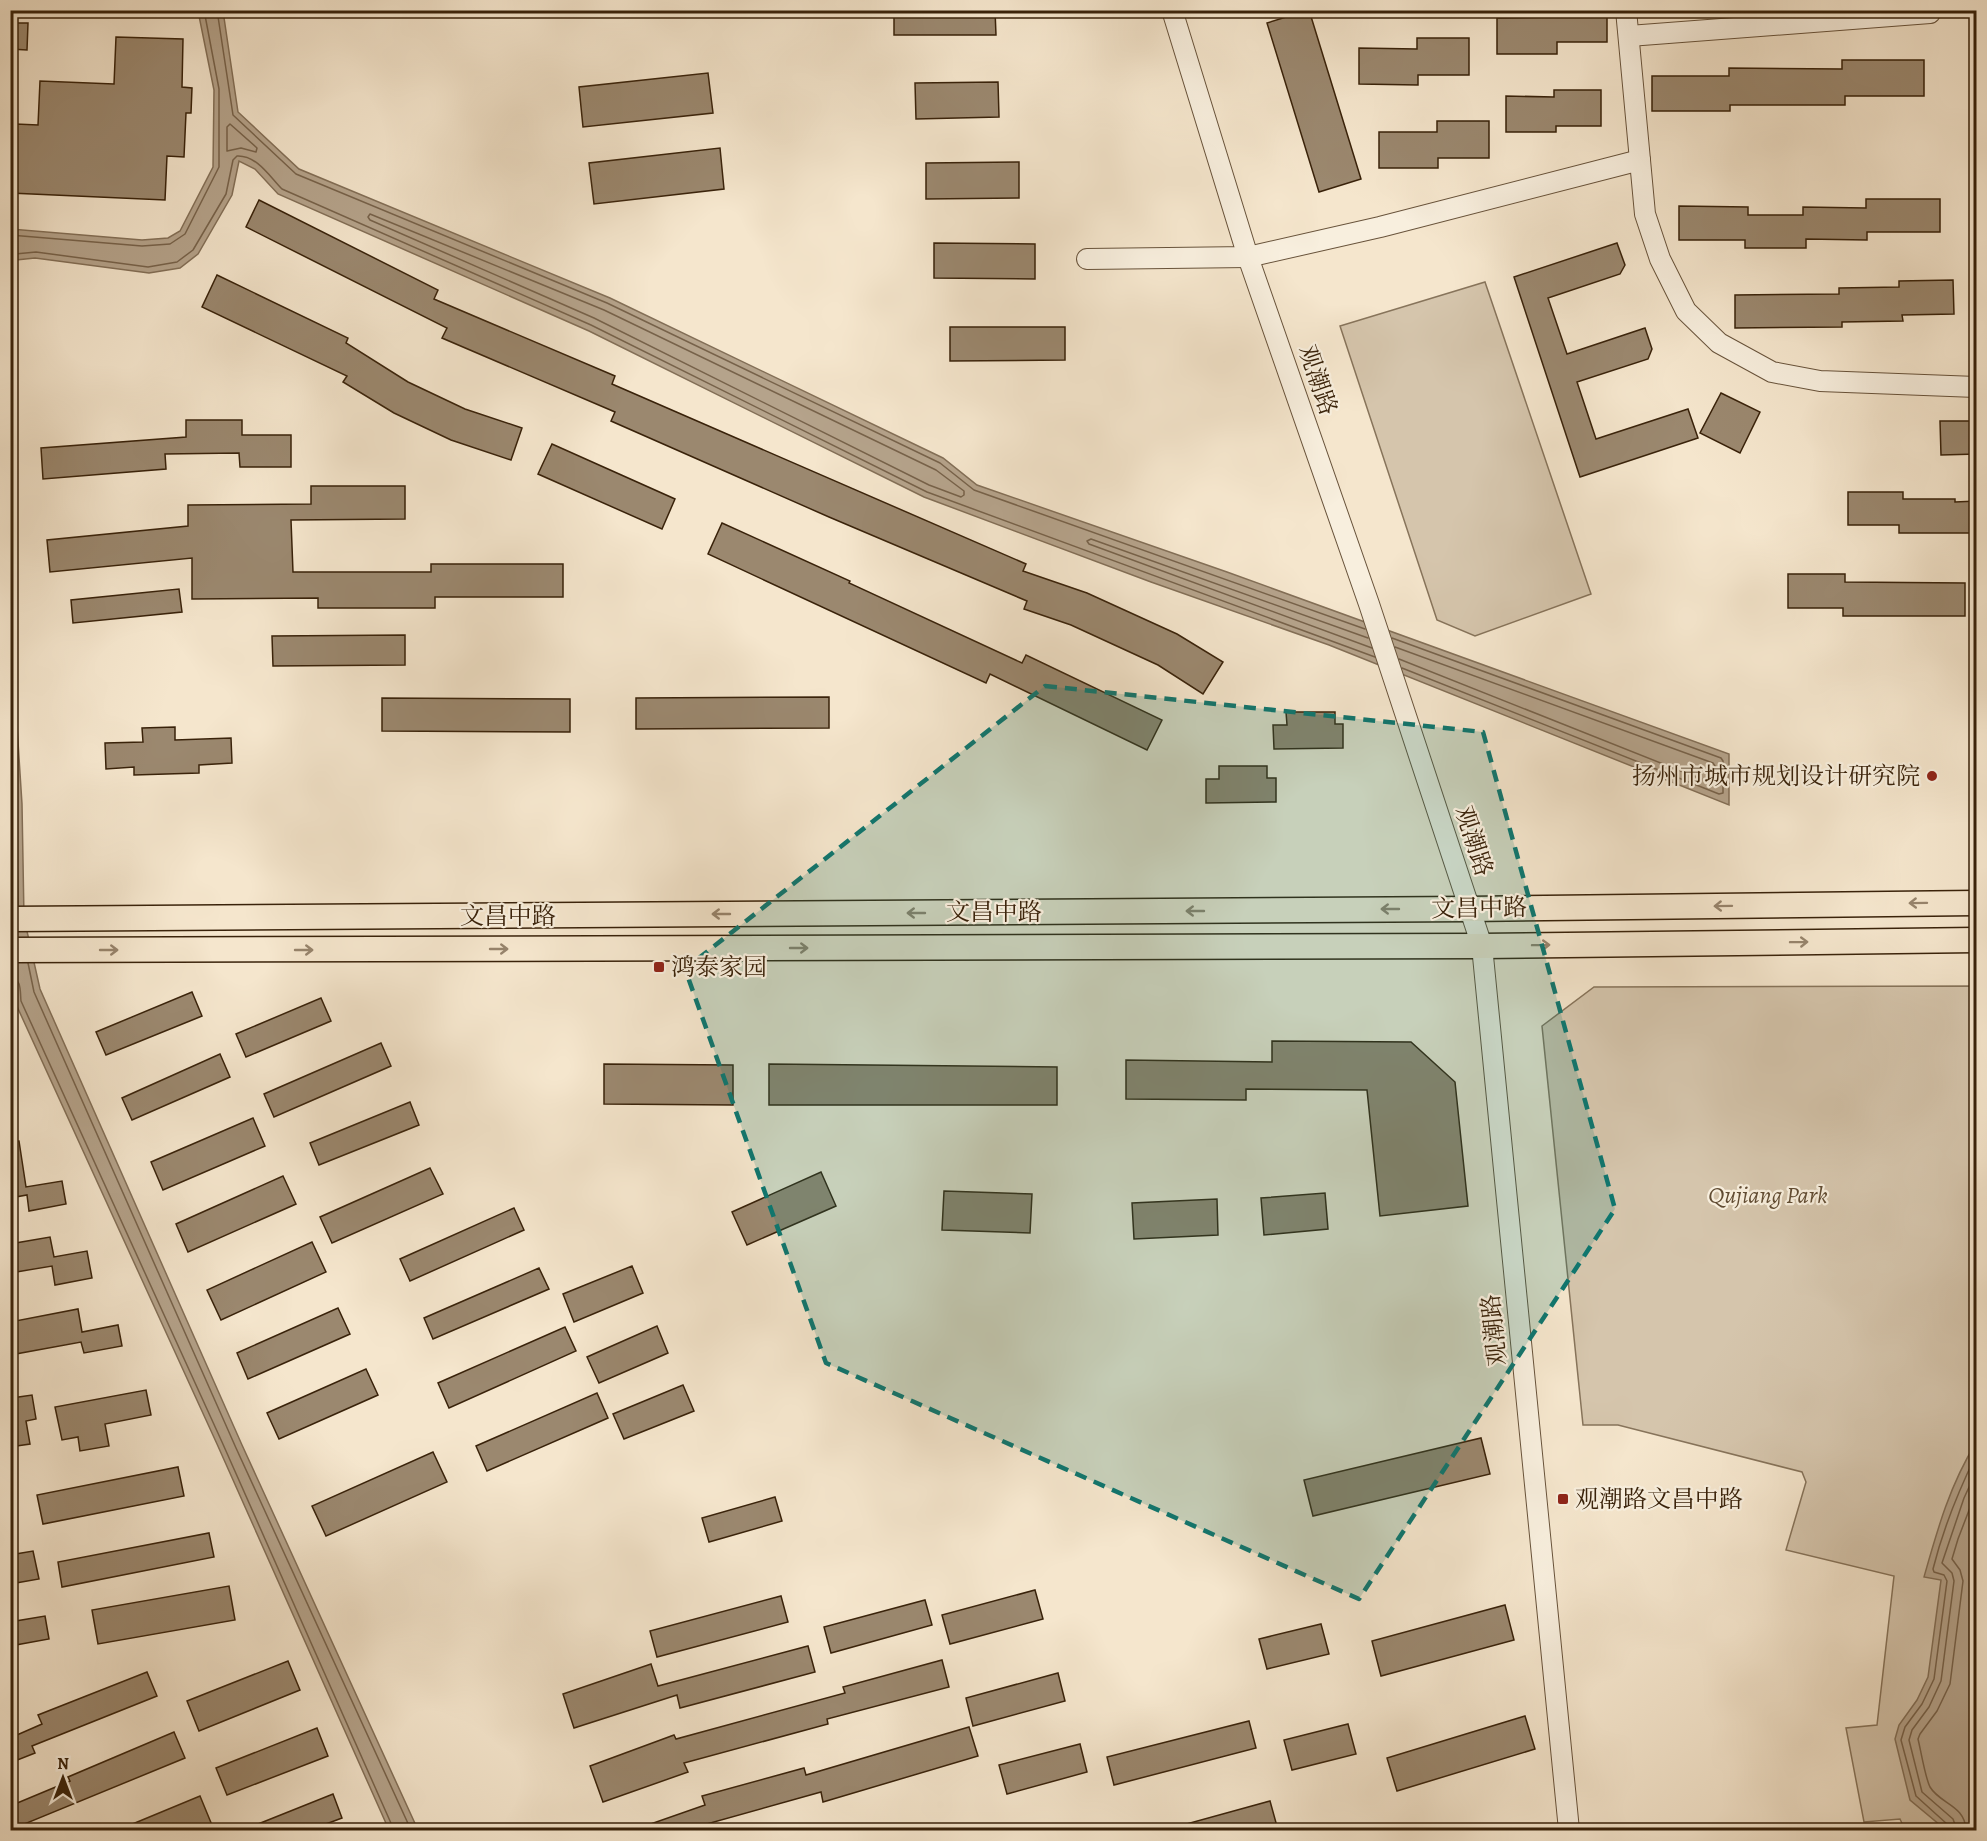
<svg xmlns="http://www.w3.org/2000/svg" width="1987" height="1841" viewBox="0 0 1987 1841" font-family="Alegreya,'Noto Serif SC',serif">
  <style>
    .green { fill: #d5c5ac; stroke: #87745b; stroke-width: 1.5 }
    .water { fill: #b5a38b; stroke: #836f57; stroke-width: 1.5 }
    .lines { fill: none; stroke-linecap: round; stroke-linejoin: round }
    .shore { stroke: #77624a; stroke-width: 1.5 }
    .building { fill: #9b886f; stroke: #39220a; stroke-width: 1.5 }
    .minor-casing { stroke: #68533b; stroke-width: 22 }
    .major-casing { stroke: #39220a; stroke-width: 27 }
    .minor { stroke: #f8efde; stroke-width: 20 }
    .major { stroke: #f5e6cd; stroke-width: 24 }
    .oneway { stroke: #97846c }
    .marked { fill: #0f766e; fill-opacity: 0.2; stroke: #0f766e; stroke-width: 4.5; stroke-dasharray: 12 8; stroke-linejoin: round }
    .poi-dot { fill: #8f2418; stroke: #f8efde; stroke-width: 2 }
    .labels { text-anchor: middle; dominant-baseline: central; stroke-width: 4.5; stroke-linejoin: round; paint-order: stroke }
    .street-label { font-size: 24px; fill: #39220a; stroke: #f8efde }
    .poi-label { font-size: 24px; fill: #39220a; stroke: #f8efde; text-anchor: start }
    .park-label { font-size: 24px; font-style: italic; fill: #604b32; stroke: #f8efde }
  </style>
  <rect width="100%" height="100%" fill="#f5e6cd"/>
  <filter id="stains"><feTurbulence type="fractalNoise" baseFrequency=".00333" numOctaves="4"/><feColorMatrix values="0 0 0 0 .2 0 0 0 0 .09 0 0 0 0 .02 0 0 0 .5 -.17"/></filter>
  <radialGradient id="worn" r=".72"><stop offset=".6" stop-color="#630" stop-opacity="0"/><stop offset="1" stop-color="#630" stop-opacity=".3"/></radialGradient>
  <!-- green -->
  <g class="green">
    <path d="M 1485,282 L 1591,594 L 1475,636 L 1437,620 L 1340,326 Z"/>
    <path d="M 1976,986 L 1976,1830 L 1905,1830 L 1900,1819 L 1864,1822 L 1846,1728 L 1877,1725 L 1894,1576 L 1786,1550 L 1806,1482 L 1802,1472 L 1618,1425 L 1583,1425 L 1542,1026 L 1594,987 Z"/>
  </g>
  <!-- water -->
  <g class="water">
    <path d="M 198,11 L 223,11 L 238,112 L 299,169 L 610,298 L 943,458 L 977,485 L 1227,572 L 1729,754 L 1729,805 L 1329,645 L 1151,582 L 924,497 L 589,331 L 278,194 L 255,169 L 239,161 L 232,195 L 198,254 L 180,268 L 149,273 L 35,258 L 16,260 L 11,264 L 11,229 L 142,240 L 168,238 L 180,231 L 213,167 L 214,90 Z"/>
    <path d="M 10,618 L 22,804 L 24,918 L 40,989 L 242,1445 L 418,1830 L 389,1830 L 217,1444 L 15,1002 L 10,947 Z"/>
    <path d="M 1976,1443 L 1976,1830 L 1946,1830 L 1910,1800 L 1895,1739 L 1899,1725 L 1917,1700 L 1928,1677 L 1941,1580 L 1924,1577 C 1937,1531 1950,1484 1976,1443 Z"/>
  </g>
  <g class="lines">
    <!-- shore -->
    <g class="shore">
      <path d="M 217,10 L 233,115 L 296,174 L 607,303 L 940,463 L 974,490 L 1365,629"/>
      <path d="M 230,124 L 257,148 L 256,152 L 241,148 L 227,151 L 227,127 Z"/>
      <path d="M 370,214 L 604,310 L 936,470 L 964,491 L 964,495 L 961,497 L 929,485 L 594,318 L 370,220 L 368,217 Z"/>
      <path d="M 10,235 L 142,246 L 170,244 L 185,234 L 219,167 L 219,89 L 204,10"/>
      <path d="M 10,257 L 15,254 L 36,252 L 148,267 L 177,262 L 193,250 L 226,194 L 233,160 L 237,156 C 257,155 270,177 282,189 L 591,325 L 927,492 L 1375,657"/>
      <path d="M 1368,638 L 1091,539 L 1087,541 L 1089,544 L 1372,648"/>
      <path d="M 1392,638 L 1721,758 L 1723,761 L 1723,793 L 1719,794 L 1402,668"/>
      <path d="M 1395,647 L 1713,763 L 1715,766 L 1715,782 L 1711,783 L 1399,659"/>
      <path d="M 10,711 L 16,805 L 18,905"/>
      <path d="M 28,963 L 34,992 L 236,1448 L 411,1830"/>
      <path d="M 10,977 C 22,978 20,992 21,1001 L 222,1442 L 394,1830"/>
      <path d="M 1949,1830 L 1947,1824 L 1916,1796 L 1901,1740 L 1905,1727 L 1922,1704 L 1934,1679 L 1947,1581 L 1944,1575 L 1934,1572 L 1933,1569 C 1943,1529 1958,1492 1976,1455"/>
      <path d="M 1957,1830 L 1953,1819 L 1922,1792 L 1909,1740 L 1912,1730 L 1929,1707 L 1941,1681 L 1954,1581 L 1952,1573 L 1942,1563 L 1964,1498 L 1976,1472"/>
      <path d="M 1966,1830 C 1965,1805 1940,1804 1930,1787 C 1925,1777 1921,1751 1918,1739 L 1920,1734 L 1937,1711 L 1950,1684 L 1963,1581 L 1960,1570 L 1952,1559 L 1958,1539 L 1976,1492"/>
    </g>
  </g>
  <!-- building -->
  <g class="building">
    <path d="M 894,10 L 995,10 L 996,35 L 894,35 Z"/>
    <path d="M 1309,10 L 1361,179 L 1319,192 L 1267,23 Z"/>
    <path d="M 1554,10 L 1607,10 L 1607,42 L 1557,42 L 1557,54 L 1497,54 L 1497,18 L 1554,17 Z"/>
    <path d="M 10,23 L 28,23 L 27,50 L 10,49 Z"/>
    <path d="M 116,37 L 183,39 L 182,87 L 192,88 L 191,113 L 186,113 L 184,157 L 167,156 L 165,200 L 10,193 L 10,168 L 14,169 L 16,124 L 38,125 L 40,81 L 114,84 Z"/>
    <path d="M 1417,38 L 1469,38 L 1469,75 L 1418,75 L 1418,85 L 1359,84 L 1359,48 L 1417,49 Z"/>
    <path d="M 1842,60 L 1924,60 L 1924,96 L 1845,96 L 1845,105 L 1730,105 L 1730,111 L 1652,111 L 1652,76 L 1729,76 L 1729,68 L 1842,69 Z"/>
    <path d="M 708,73 L 713,113 L 583,127 L 579,87 Z"/>
    <path d="M 998,82 L 999,117 L 916,119 L 915,83 Z"/>
    <path d="M 1554,90 L 1601,90 L 1601,126 L 1556,126 L 1556,132 L 1506,132 L 1506,96 L 1554,97 Z"/>
    <path d="M 1437,121 L 1489,121 L 1489,158 L 1438,158 L 1438,168 L 1379,168 L 1379,132 L 1437,132 Z"/>
    <path d="M 720,148 L 724,189 L 594,204 L 589,163 Z"/>
    <path d="M 1019,162 L 1019,198 L 926,199 L 926,163 Z"/>
    <path d="M 1866,199 L 1940,199 L 1940,232 L 1867,232 L 1867,240 L 1806,239 L 1806,248 L 1745,248 L 1745,240 L 1679,240 L 1679,206 L 1748,207 L 1748,215 L 1803,215 L 1803,207 L 1866,208 Z"/>
    <path d="M 259,200 L 438,290 L 434,299 L 615,376 L 612,384 L 1026,564 L 1023,571 L 1087,593 L 1177,634 L 1223,662 L 1203,694 L 1158,665 L 1071,625 L 1024,609 L 1027,601 L 829,517 L 611,421 L 615,412 L 442,338 L 447,328 L 246,227 Z"/>
    <path d="M 934,243 L 1035,244 L 1035,279 L 934,278 Z"/>
    <path d="M 1617,243 L 1625,265 L 1620,274 L 1548,298 L 1567,354 L 1645,328 L 1652,349 L 1648,359 L 1577,382 L 1596,439 L 1688,409 L 1698,438 L 1580,477 L 1514,277 Z"/>
    <path d="M 217,275 L 348,338 L 346,343 L 408,382 L 465,409 L 522,428 L 511,460 L 451,440 L 394,413 L 343,382 L 347,376 L 202,307 Z"/>
    <path d="M 1953,280 L 1954,314 L 1902,315 L 1903,321 L 1842,322 L 1842,327 L 1735,328 L 1735,295 L 1839,294 L 1839,288 L 1899,287 L 1899,281 Z"/>
    <path d="M 950,327 L 1065,327 L 1065,360 L 950,361 Z"/>
    <path d="M 1721,393 L 1760,412 L 1740,453 L 1700,433 Z"/>
    <path d="M 186,420 L 242,420 L 242,435 L 291,435 L 291,467 L 240,467 L 239,453 L 165,454 L 166,469 L 43,479 L 41,448 L 186,437 Z"/>
    <path d="M 1940,421 L 1977,421 L 1977,454 L 1941,455 Z"/>
    <path d="M 552,444 L 675,499 L 662,529 L 538,474 Z"/>
    <path d="M 311,486 L 405,486 L 405,519 L 291,520 L 293,572 L 431,572 L 431,564 L 563,564 L 563,597 L 435,597 L 435,608 L 318,608 L 318,598 L 192,599 L 192,558 L 50,572 L 47,540 L 188,526 L 188,505 L 311,504 Z"/>
    <path d="M 1848,492 L 1903,492 L 1903,499 L 1955,499 L 1955,502 L 1977,501 L 1977,533 L 1899,533 L 1899,525 L 1848,525 Z"/>
    <path d="M 722,523 L 850,581 L 849,583 L 1022,663 L 1026,655 L 1162,720 L 1147,750 L 990,674 L 986,683 L 708,554 Z"/>
    <path d="M 1788,574 L 1845,574 L 1845,582 L 1965,583 L 1965,616 L 1843,616 L 1843,608 L 1788,608 Z"/>
    <path d="M 179,589 L 182,612 L 73,623 L 71,600 Z"/>
    <path d="M 405,635 L 405,665 L 273,666 L 272,636 Z"/>
    <path d="M 829,697 L 829,728 L 636,729 L 636,698 Z"/>
    <path d="M 382,698 L 570,699 L 570,732 L 382,731 Z"/>
    <path d="M 1286,712 L 1335,712 L 1335,724 L 1343,724 L 1343,748 L 1274,749 L 1273,725 L 1287,725 Z"/>
    <path d="M 175,727 L 175,740 L 231,738 L 232,763 L 199,765 L 199,773 L 134,775 L 134,767 L 106,769 L 105,743 L 143,742 L 142,728 Z"/>
    <path d="M 1219,766 L 1267,766 L 1267,778 L 1276,778 L 1276,802 L 1206,803 L 1206,779 L 1219,779 Z"/>
    <path d="M 192,992 L 202,1016 L 106,1055 L 96,1032 Z"/>
    <path d="M 321,998 L 331,1021 L 246,1057 L 236,1034 Z"/>
    <path d="M 1272,1041 L 1411,1042 L 1455,1082 L 1468,1206 L 1380,1216 L 1367,1090 L 1246,1089 L 1246,1100 L 1126,1099 L 1126,1060 L 1272,1062 Z"/>
    <path d="M 381,1043 L 391,1066 L 274,1117 L 264,1094 Z"/>
    <path d="M 220,1054 L 230,1077 L 132,1120 L 122,1098 Z"/>
    <path d="M 604,1064 L 733,1065 L 733,1105 L 604,1104 Z"/>
    <path d="M 769,1064 L 1057,1067 L 1057,1105 L 769,1105 Z"/>
    <path d="M 410,1102 L 419,1125 L 319,1165 L 310,1143 Z"/>
    <path d="M 253,1118 L 265,1146 L 163,1190 L 151,1162 Z"/>
    <path d="M 19,1141 L 26,1187 L 62,1181 L 66,1204 L 29,1211 L 27,1195 L 10,1198 L 10,1142 Z"/>
    <path d="M 430,1168 L 443,1194 L 332,1243 L 320,1217 Z"/>
    <path d="M 821,1172 L 836,1206 L 747,1245 L 732,1212 Z"/>
    <path d="M 283,1176 L 296,1204 L 188,1252 L 176,1224 Z"/>
    <path d="M 944,1191 L 1032,1194 L 1030,1233 L 942,1230 Z"/>
    <path d="M 1325,1193 L 1328,1229 L 1264,1235 L 1261,1198 Z"/>
    <path d="M 1217,1199 L 1218,1235 L 1134,1239 L 1132,1203 Z"/>
    <path d="M 514,1208 L 524,1230 L 410,1281 L 400,1259 Z"/>
    <path d="M 50,1237 L 54,1257 L 87,1251 L 92,1278 L 55,1285 L 52,1266 L 10,1273 L 10,1244 Z"/>
    <path d="M 312,1242 L 326,1272 L 221,1320 L 207,1290 Z"/>
    <path d="M 632,1266 L 643,1293 L 574,1322 L 563,1294 Z"/>
    <path d="M 539,1268 L 549,1289 L 433,1339 L 424,1318 Z"/>
    <path d="M 338,1308 L 350,1334 L 248,1379 L 237,1353 Z"/>
    <path d="M 78,1309 L 82,1332 L 118,1325 L 122,1346 L 84,1353 L 81,1342 L 10,1355 L 10,1322 Z"/>
    <path d="M 657,1326 L 668,1353 L 599,1383 L 587,1357 Z"/>
    <path d="M 565,1327 L 576,1351 L 449,1408 L 438,1383 Z"/>
    <path d="M 366,1369 L 378,1395 L 279,1439 L 267,1413 Z"/>
    <path d="M 683,1385 L 694,1411 L 624,1439 L 613,1414 Z"/>
    <path d="M 146,1390 L 151,1415 L 105,1424 L 109,1446 L 80,1451 L 78,1437 L 62,1440 L 55,1407 Z"/>
    <path d="M 597,1393 L 608,1418 L 487,1471 L 476,1446 Z"/>
    <path d="M 32,1395 L 36,1419 L 26,1421 L 30,1444 L 10,1447 L 10,1409 L 14,1409 L 12,1398 Z"/>
    <path d="M 1481,1438 L 1490,1474 L 1313,1516 L 1304,1480 Z"/>
    <path d="M 433,1452 L 447,1482 L 326,1536 L 312,1506 Z"/>
    <path d="M 178,1467 L 184,1496 L 43,1524 L 37,1495 Z"/>
    <path d="M 775,1497 L 782,1521 L 709,1542 L 702,1518 Z"/>
    <path d="M 209,1533 L 214,1557 L 62,1587 L 58,1562 Z"/>
    <path d="M 33,1551 L 39,1579 L 10,1584 L 10,1555 Z"/>
    <path d="M 229,1586 L 235,1620 L 98,1644 L 92,1610 Z"/>
    <path d="M 1035,1590 L 1043,1619 L 950,1644 L 942,1615 Z"/>
    <path d="M 781,1596 L 788,1622 L 657,1657 L 650,1631 Z"/>
    <path d="M 925,1600 L 932,1625 L 831,1653 L 824,1627 Z"/>
    <path d="M 1505,1605 L 1514,1640 L 1381,1676 L 1372,1641 Z"/>
    <path d="M 45,1616 L 49,1639 L 10,1646 L 10,1622 Z"/>
    <path d="M 1321,1624 L 1329,1654 L 1267,1669 L 1259,1639 Z"/>
    <path d="M 808,1646 L 815,1672 L 680,1708 L 677,1695 L 574,1728 L 563,1694 L 651,1664 L 658,1686 Z"/>
    <path d="M 942,1660 L 949,1687 L 827,1719 L 828,1724 L 684,1763 L 688,1772 L 603,1802 L 590,1766 L 674,1735 L 676,1739 L 845,1693 L 843,1687 Z"/>
    <path d="M 288,1661 L 300,1690 L 199,1731 L 187,1701 Z"/>
    <path d="M 147,1672 L 157,1696 L 32,1746 L 35,1753 L 10,1763 L 10,1738 L 42,1724 L 38,1715 Z"/>
    <path d="M 1058,1673 L 1065,1701 L 973,1726 L 966,1698 Z"/>
    <path d="M 1525,1716 L 1535,1749 L 1397,1791 L 1387,1758 Z"/>
    <path d="M 1249,1721 L 1256,1748 L 1114,1785 L 1107,1757 Z"/>
    <path d="M 1348,1724 L 1356,1754 L 1292,1770 L 1284,1740 Z"/>
    <path d="M 969,1727 L 978,1756 L 823,1802 L 821,1792 L 696,1827 L 697,1830 L 639,1830 L 639,1828 L 705,1805 L 702,1796 L 804,1768 L 806,1775 Z"/>
    <path d="M 317,1728 L 328,1756 L 227,1795 L 216,1768 Z"/>
    <path d="M 174,1732 L 185,1758 L 10,1830 L 10,1806 L 70,1781 L 68,1777 Z"/>
    <path d="M 1080,1744 L 1087,1772 L 1007,1794 L 999,1765 Z"/>
    <path d="M 333,1794 L 342,1818 L 310,1830 L 243,1830 Z"/>
    <path d="M 200,1796 L 214,1830 L 118,1830 Z"/>
    <path d="M 1270,1801 L 1278,1830 L 1179,1830 L 1179,1826 Z"/>
  </g>
  <g class="lines">
    <!-- minor casing -->
    <g class="minor-casing">
      <g id="minor">
        <path d="M 1172,10 L 1248,257 L 1369,604 L 1482,946 L 1569,1830"/>
        <path d="M 1626,10 L 1645,214 L 1660,259 L 1686,311 L 1719,343 L 1772,372 L 1820,381 L 1976,387"/>
        <path d="M 1629,36 L 1930,13"/>
        <path d="M 1087,259 L 1248,257 L 1380,227 L 1640,160"/>
      </g>
    </g>
    <!-- major casing -->
    <g class="major-casing">
      <g id="major">
        <path d="M 10,919 L 1470,909 L 1976,903"/>
        <path d="M 10,950 L 1482,946 L 1976,940"/>
      </g>
    </g>
    <!-- minor -->
    <use href="#minor" class="minor"/>
    <!-- major -->
    <use href="#major" class="major"/>
  </g>
  <!-- one-way arrows -->
  <defs><path id="oneway-shaft" d="M-6 0H5M1.5-3L5.5 0L1.5 3" fill="none" stroke-width="1.6" stroke-linecap="round" stroke-linejoin="round" transform="scale(1.5)"/></defs>
  <g class="oneway">
    <use href="#oneway-shaft" transform="translate(1918 903) rotate(179)"/>
    <use href="#oneway-shaft" transform="translate(1723 906) rotate(179)"/>
    <use href="#oneway-shaft" transform="translate(1390 909) rotate(180)"/>
    <use href="#oneway-shaft" transform="translate(1195 911) rotate(180)"/>
    <use href="#oneway-shaft" transform="translate(916 913) rotate(180)"/>
    <use href="#oneway-shaft" transform="translate(721 914) rotate(180)"/>
    <use href="#oneway-shaft" transform="translate(1799 942) rotate(-1)"/>
    <use href="#oneway-shaft" transform="translate(1541 945) rotate(-1)"/>
    <use href="#oneway-shaft" transform="translate(799 948)"/>
    <use href="#oneway-shaft" transform="translate(499 949)"/>
    <use href="#oneway-shaft" transform="translate(109 950)"/>
    <use href="#oneway-shaft" transform="translate(304 950)"/>
  </g>
  <!-- marked area -->
  <path class="marked" d="M 1045,686 L 1483,732 L 1615,1209 L 1359,1599 L 826,1363 L 685,969 Z"/>
  <!-- markers -->
  <g class="poi-dot">
    <circle cx="1932" cy="776" r="6"/>
    <rect x="653" y="961" width="12" height="12" rx="3"/>
    <rect x="1557" y="1493" width="12" height="12" rx="3"/>
  </g>
  <g class="labels">
    <!-- street labels -->
    <g class="street-label">
      <text transform="translate(1318 380) rotate(71)">观潮路</text>
      <text transform="translate(1474 841) rotate(72)">观潮路</text>
      <text transform="translate(1479 908) rotate(-1)">文昌中路</text>
      <text x="994" y="912">文昌中路</text>
      <text x="508" y="916">文昌中路</text>
      <text transform="translate(1494 1330) rotate(-96)">观潮路</text>
    </g>
    <!-- poi labels -->
    <g class="poi-label">
      <text x="1920" y="776" text-anchor="end">扬州市城市规划设计研究院</text>
      <text x="671" y="967">鸿泰家园</text>
      <text x="1575" y="1499">观潮路文昌中路</text>
    </g>
    <!-- park labels -->
    <g class="park-label">
      <text x="1768" y="1195">Qujiang Park</text>
    </g>
  </g>
  <!-- margin -->
  <rect width="1987" height="1841" fill="none" stroke="#f5e6cd" stroke-width="36"/>
  <rect x="12" y="12" width="1963" height="1817" fill="none" stroke="#39220a" stroke-width="3"/>
  <rect x="18" y="18" width="1951" height="1805" fill="none" stroke="#39220a" stroke-width="1.5"/>
  <!-- north arrow -->
  <g transform="translate(63 1778)" stroke="#f8efde" stroke-width="4.5" paint-order="stroke">
  <path d="M0-4.5L10 22L0 15L-10 22Z" fill="#39220a"/>
  <text y="-9" font-size="16" font-weight="bold" text-anchor="middle" fill="#39220a">N</text>
  </g>
  <rect width="100%" height="100%" filter="url(#stains)"/>
  <rect width="100%" height="100%" fill="url(#worn)"/>
</svg>
